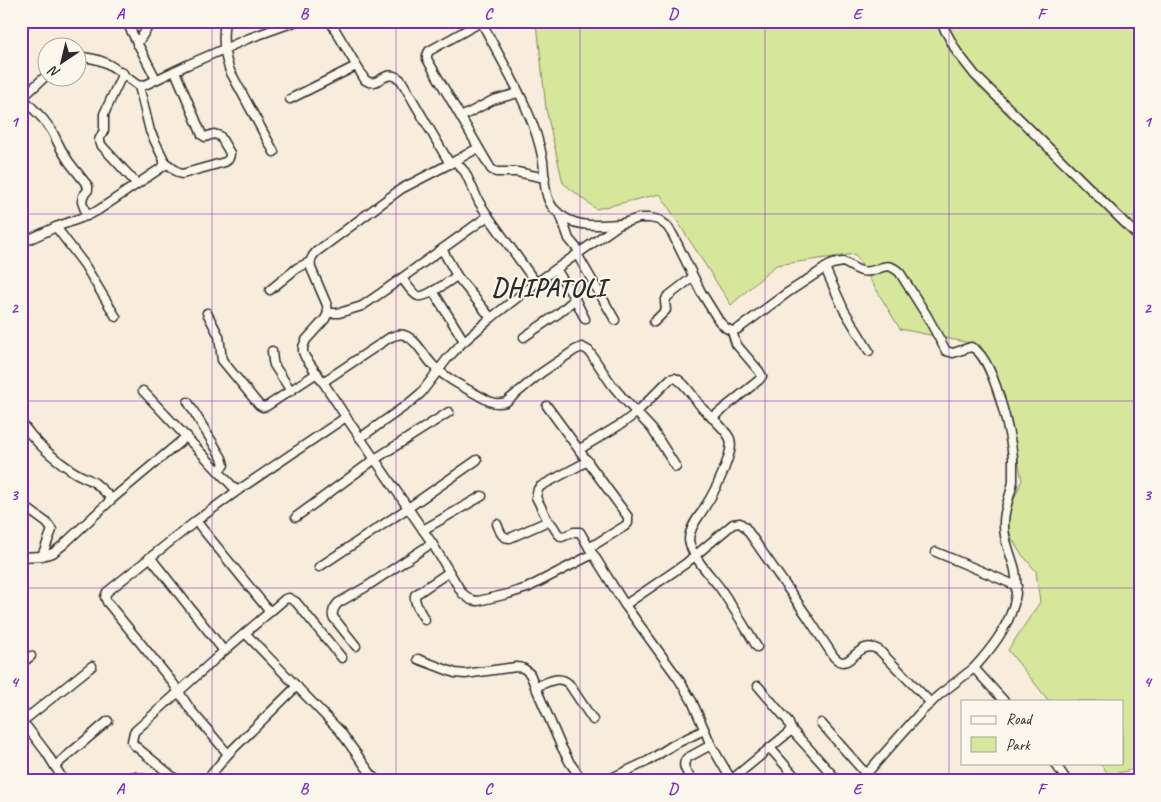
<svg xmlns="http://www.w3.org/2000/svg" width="1161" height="802" viewBox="0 0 1161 802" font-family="Caveat,sans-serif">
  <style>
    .green { fill: #d6e79b; stroke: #808963 }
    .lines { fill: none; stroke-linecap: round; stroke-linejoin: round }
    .minor-casing { stroke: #2b2b2b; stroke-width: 11 }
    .minor { stroke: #fbf7ec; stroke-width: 8 }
    .grid { fill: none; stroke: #7b2cbf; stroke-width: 1; stroke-opacity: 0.55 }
    .labels { text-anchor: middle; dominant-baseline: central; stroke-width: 4; stroke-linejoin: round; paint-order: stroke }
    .district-label { font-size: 25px; font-weight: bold; letter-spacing: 1px; fill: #2b2b2b; stroke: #fbf7ec }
    .neatline { fill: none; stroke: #7b2cbf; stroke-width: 2 }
    .grid-label { font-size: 16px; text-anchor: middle; font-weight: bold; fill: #7b2cbf }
  </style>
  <rect width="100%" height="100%" fill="#f8eddc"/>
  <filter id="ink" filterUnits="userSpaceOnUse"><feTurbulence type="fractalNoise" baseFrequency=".02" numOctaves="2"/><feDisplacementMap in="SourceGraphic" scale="10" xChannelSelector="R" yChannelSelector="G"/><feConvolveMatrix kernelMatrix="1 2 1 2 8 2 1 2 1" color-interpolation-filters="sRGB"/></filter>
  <g filter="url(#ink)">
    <!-- green -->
    <path class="green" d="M 533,21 L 1140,21 L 1140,768 L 1109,775 L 1100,763 L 1122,763 L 1122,701 L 1049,701 L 1008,650 L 1040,602 L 1036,571 L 1019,551 L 1008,531 L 1010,509 L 1022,480 L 1010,417 L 996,371 L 980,345 L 900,329 L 855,254 L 776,265 L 731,305 L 660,194 L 596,209 L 563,183 L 546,109 L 538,33 Z"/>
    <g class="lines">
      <!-- minor casing -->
      <g class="minor-casing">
        <g id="minor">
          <path d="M 126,21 L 156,79"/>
          <path d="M 225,21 C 222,38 224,55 230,71 L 274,152"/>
          <path d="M 330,21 L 365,80 C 379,90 384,66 401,80 L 450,164"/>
          <path d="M 481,21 C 503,64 535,113 543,161 C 545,177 543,196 554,209 C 571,228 595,226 618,224"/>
          <path d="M 940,21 L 957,52 L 975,75 L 1140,238"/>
          <path d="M 481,22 L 429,51 L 427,55 L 427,59 L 491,169 L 496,172 L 517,172 L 545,178"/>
          <path d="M 137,44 L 152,21"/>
          <path d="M 78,57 C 109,58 115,70 139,86 L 145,85 L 187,65 L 247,39 L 297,21"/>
          <path d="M 123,73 L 104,114 L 104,130 L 99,140 L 102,146 L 137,184"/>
          <path d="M 23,98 L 43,119 L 52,131 L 61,149 L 69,162 L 88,186 L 88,190 L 83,196 L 82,202 L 87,216"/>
          <path d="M 21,99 L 48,74"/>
          <path d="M 290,99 L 356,66"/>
          <path d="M 461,117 L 493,100 L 518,93"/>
          <path d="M 455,161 L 478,148"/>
          <path d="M 165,163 C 172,165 175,173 182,174 L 225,162 C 229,160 230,158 230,153 L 220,136 L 214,134 L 205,137 L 202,135 L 175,71"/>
          <path d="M 561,216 L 569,239 L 580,252"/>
          <path d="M 56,227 L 84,264 L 116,317"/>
          <path d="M 21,243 L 56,227 L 81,218 L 97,211 L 164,166 L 164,160 L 150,131 L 139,86"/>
          <path d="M 442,249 L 457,276 L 491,318"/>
          <path d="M 577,254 L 615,320"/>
          <path d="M 825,268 L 844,310 L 869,351"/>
          <path d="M 556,269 L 575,299 L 585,319"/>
          <path d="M 402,278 C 406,283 412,294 418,296 C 427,298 450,280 457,276"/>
          <path d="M 270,290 L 297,268 L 310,262"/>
          <path d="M 433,291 L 464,341"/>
          <path d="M 207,313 L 219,336 L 222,360 L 259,405 L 263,407 L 267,406 L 317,373"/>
          <path d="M 328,313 L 339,313 L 362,306 L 381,293 L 488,216"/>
          <path d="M 654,322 L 666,310 L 665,302 L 667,297 L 693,277"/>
          <path d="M 524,337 L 559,313 L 575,299"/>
          <path d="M 272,351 L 273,361 L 274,365 L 291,391"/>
          <path d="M 323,382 L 389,338 C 393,336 398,333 404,335 C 416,339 423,354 431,363 C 442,377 471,391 487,400 C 494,404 499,404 506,402 L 541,373 L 575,350 L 582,347 L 589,351 L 612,385 L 623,398 L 652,429 L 676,467"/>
          <path d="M 143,391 L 237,491"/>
          <path d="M 188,402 L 222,458 L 224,465 L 219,470"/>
          <path d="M 547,406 L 628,517 L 628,523 L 625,526 L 589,548"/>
          <path d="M 346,417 L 323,382 L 305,357 L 303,352 L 303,347 L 306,340 L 325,319 L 328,313 L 327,305 L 311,268 C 310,261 311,257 316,252 L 401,189 L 455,161 L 465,172 L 479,202 L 488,216 L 536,283"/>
          <path d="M 712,418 L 759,380 L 762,376 L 759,371 L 736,344 L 732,331"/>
          <path d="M 21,422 C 34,441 53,458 71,470 C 79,476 88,478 95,483 C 101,488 107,494 112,499"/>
          <path d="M 360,438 L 408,404 L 421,393 L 447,359 L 461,344 L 491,318 L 536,283 L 620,224 L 639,218 L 650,218 L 659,220 L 667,226 L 673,235 L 701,292 L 719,321 L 726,328 L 732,331 L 738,329 L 787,293 L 825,268 L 832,264 L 843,262 C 849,264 855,270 862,271 C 878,275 884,257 900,273 L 927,316 L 946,351 L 953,353 L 971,347 C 993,354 1011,436 1013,458 C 1013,465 1013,474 1013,481 C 1011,495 1004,508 1004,522 C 1003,539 1011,554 1015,570 C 1017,581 1017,593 1014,604 C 1007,629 991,649 974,668"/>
          <path d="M 580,449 L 623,423 L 636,413 L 670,379 L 674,378 C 684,380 695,400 702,408 C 710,416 725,428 730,439 C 732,446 730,452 728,458 C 722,478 713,495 701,513 C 696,520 689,530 689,540 C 691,556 711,576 720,588 C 733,607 745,627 757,647"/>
          <path d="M 21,504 L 47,523 L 52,530 L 42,556"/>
          <path d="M 296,517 L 375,459 L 449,412"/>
          <path d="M 196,521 L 270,612"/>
          <path d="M 548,521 L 536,497 L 538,489 L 541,486 L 588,461"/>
          <path d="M 497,524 C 500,531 501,538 510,538 L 546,522 C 555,522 554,533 562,537 L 574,532 L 580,532 L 591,551"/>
          <path d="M 423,530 L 482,496"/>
          <path d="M 936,552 L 1017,586"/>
          <path d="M 21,557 L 42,556 L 53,553 L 63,545 L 112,499 L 187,436"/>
          <path d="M 150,557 L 224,651"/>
          <path d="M 319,567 L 408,508 L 432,543 L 462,593 L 471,600 L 478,601 L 508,594 L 527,588 L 593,554 L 625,605 L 678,678 L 692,701 L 711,745 L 732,781"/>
          <path d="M 625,605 L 685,564 L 733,524 L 740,523 L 745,527 L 807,616 L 834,657 C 851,675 856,637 879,650 L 931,703"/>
          <path d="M 425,620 C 421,613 414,604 415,595 L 449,572"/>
          <path d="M 245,633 L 340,731 L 376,781"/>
          <path d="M 356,646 L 333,617 C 332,611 334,608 338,603 L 366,587 L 432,543"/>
          <path d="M 418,659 L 455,673 L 465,674 L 516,667 C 523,667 525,669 530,674 L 561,746 L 570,763 L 583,781"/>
          <path d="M 21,664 L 31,656"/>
          <path d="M 535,687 C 547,683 559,674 569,684 L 593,720"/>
          <path d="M 23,721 L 92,666"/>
          <path d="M 821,723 L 866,774"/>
          <path d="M 27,727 L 46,752 L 64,781"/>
          <path d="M 791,729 L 838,781"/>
          <path d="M 770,748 L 799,781"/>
          <path d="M 228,754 L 190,709 L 173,683 L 107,602 L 105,597 L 107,592 L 196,521 L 237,491 L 346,417 L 408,508 L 477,460"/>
          <path d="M 1055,763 L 1067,781"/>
          <path d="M 55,766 L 108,721"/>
          <path d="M 21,774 L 25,781"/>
          <path d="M 731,780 L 788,733 L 791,729 L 788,721 L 758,686"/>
          <path d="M 121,781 C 131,774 139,777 150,781"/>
          <path d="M 178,781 L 134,745 L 132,741 L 134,732 L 224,651 L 285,599 L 289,598 L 296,602 L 342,658"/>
          <path d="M 206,781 L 228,754 L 297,686"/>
          <path d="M 605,781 L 648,761 L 673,745 L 704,730"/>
          <path d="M 692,781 C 688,773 680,766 687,758 L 711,745"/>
          <path d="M 860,781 L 921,712 L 939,695 L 974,668 L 1004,701"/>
        </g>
      </g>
      <!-- minor -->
      <use href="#minor" class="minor"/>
    </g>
  </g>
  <!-- grid -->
  <path class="grid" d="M 212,21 L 212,781M 396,21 L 396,781M 580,21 L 580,781M 765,21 L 765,781M 949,21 L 949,781M 21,214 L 1140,214M 21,401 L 1140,401M 21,588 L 1140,588"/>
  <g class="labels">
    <!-- district labels -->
    <g class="district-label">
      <text x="549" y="288">DHIPATOLI</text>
    </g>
  </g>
  <!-- margin -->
  <rect width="1161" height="802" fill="none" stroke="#fbf7ec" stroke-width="55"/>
  <!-- legend -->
  <rect x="961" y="700" width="162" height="65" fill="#fbf7ec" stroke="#a8a59f"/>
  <rect x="971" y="716" width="25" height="8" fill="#fbf7ec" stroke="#a8a59f"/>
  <text x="1006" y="724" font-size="15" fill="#2b2b2b">Road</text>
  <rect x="971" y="737" width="25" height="15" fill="#d6e79b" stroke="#a8a59f"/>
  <text x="1006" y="750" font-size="15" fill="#2b2b2b">Park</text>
  <!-- north arrow -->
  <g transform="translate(62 62) rotate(215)"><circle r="24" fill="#fbf7ec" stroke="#a8a59f"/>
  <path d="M0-4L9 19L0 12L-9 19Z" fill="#2b2b2b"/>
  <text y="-8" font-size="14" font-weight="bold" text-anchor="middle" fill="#2b2b2b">N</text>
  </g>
  <rect x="28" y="28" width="1106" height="746" class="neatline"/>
  <g class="grid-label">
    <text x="120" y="19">A</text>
    <text x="304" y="19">B</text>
    <text x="488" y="19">C</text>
    <text x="673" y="19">D</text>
    <text x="857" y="19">E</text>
    <text x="1041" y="19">F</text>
    <text x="14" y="127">1</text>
    <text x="1147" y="127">1</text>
    <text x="14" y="313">2</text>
    <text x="1147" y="313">2</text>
    <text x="14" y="500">3</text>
    <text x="1147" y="500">3</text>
    <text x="14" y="687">4</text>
    <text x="1147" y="687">4</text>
    <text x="120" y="794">A</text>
    <text x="304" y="794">B</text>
    <text x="488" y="794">C</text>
    <text x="673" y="794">D</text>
    <text x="857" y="794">E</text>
    <text x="1041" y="794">F</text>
  </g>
</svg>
